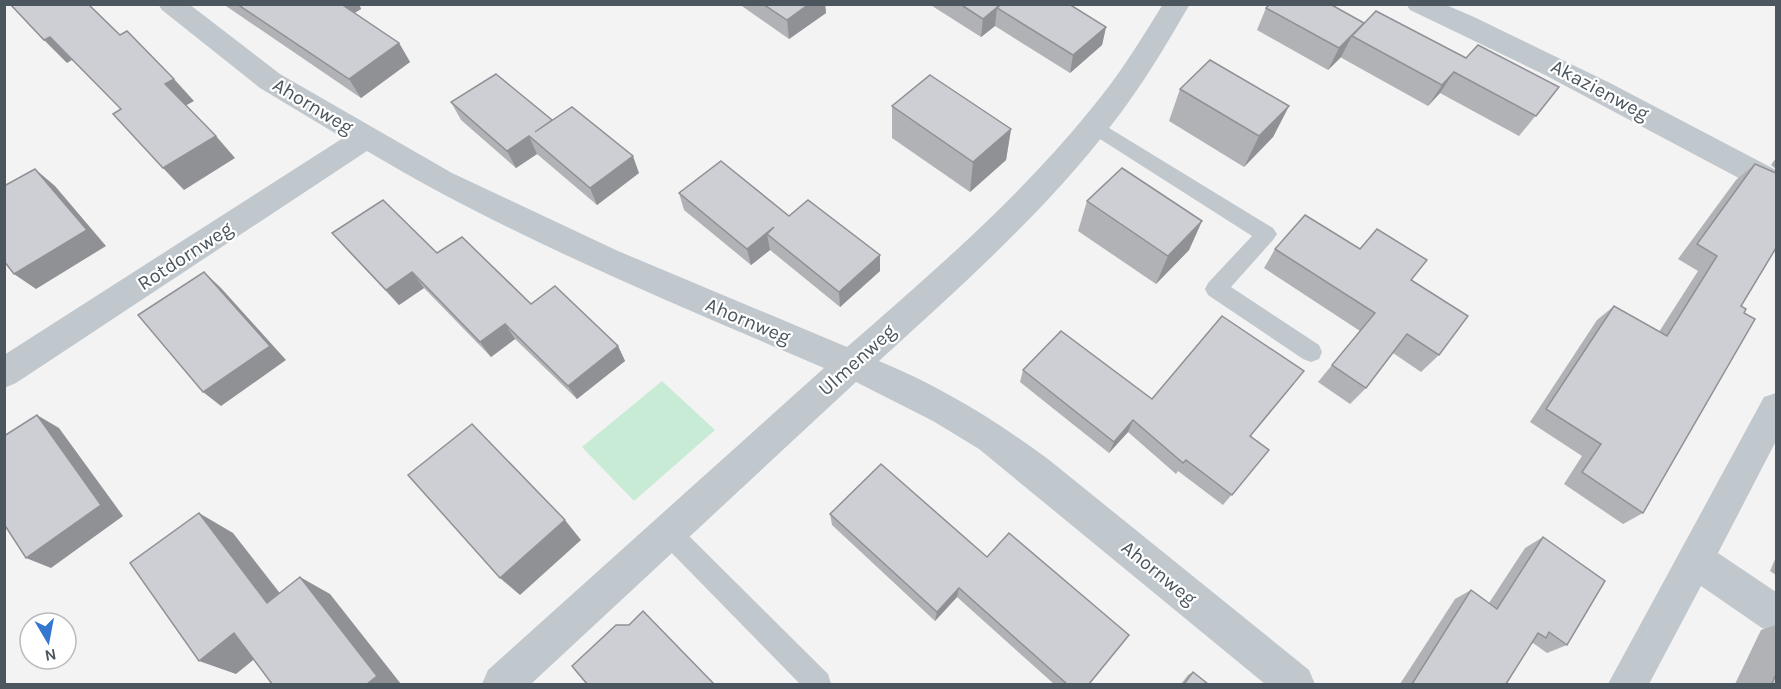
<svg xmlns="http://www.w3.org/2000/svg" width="1781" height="689" viewBox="0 0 1781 689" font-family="Karla,sans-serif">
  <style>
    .green { fill: #c8ebd5 }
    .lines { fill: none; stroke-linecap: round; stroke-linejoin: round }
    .service { fill: #c0c7cd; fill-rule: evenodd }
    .minor { fill: #c0c7cd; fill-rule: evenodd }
    .wall { fill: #b0b2b6 }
    .shaded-wall { fill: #909194 }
    .building { fill: #cdcfd4; stroke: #909194; stroke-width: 1.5 }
    .labels { text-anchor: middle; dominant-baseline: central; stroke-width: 4.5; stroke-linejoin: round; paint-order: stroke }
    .street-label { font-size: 20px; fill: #4c565e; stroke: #fff }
  </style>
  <rect width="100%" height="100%" fill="#f4f3f3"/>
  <!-- green -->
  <path class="green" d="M 662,381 L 715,430 L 634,501 L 582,447 Z"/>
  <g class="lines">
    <!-- service -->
    <g class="service">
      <path d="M 1096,120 L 1273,228 L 1277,234 L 1273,240 L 1231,287 L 1319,345 L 1322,352 L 1319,359 L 1311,362 L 1303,359 L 1208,295 L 1205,289 L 1208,283 L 1252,236 L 1089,132 L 1086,127 L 1089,122 Z"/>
      <path d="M 668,520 L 677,524 L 828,674 L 831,684 L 800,684 L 659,540 L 656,532 L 659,524 Z"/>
    </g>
    <!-- minor -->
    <g class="minor">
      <path d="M 158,4 L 189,4 L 280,74 L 452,173 L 618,251 L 847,347 C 933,272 1019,198 1091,109 C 1118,77 1141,40 1163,4 L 1190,4 C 1166,45 1142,86 1113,123 C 1045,212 961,286 879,361 C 940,386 995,420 1048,459 L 1309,670 L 1315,684 L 1265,684 L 979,449 L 933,421 L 856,382 L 531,684 L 482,684 L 488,670 L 824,368 C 669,301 512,238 367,151 L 16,383 L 4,388 L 4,355 L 343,138 L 260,88 L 162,10 Z"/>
      <path d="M 1406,4 L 1444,4 L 1474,17 L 1610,83 L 1776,170 L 1776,196 L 1765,192 L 1545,75 L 1410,10 Z"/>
      <path d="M 1776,393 L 1776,441 L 1718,553 L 1776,592 L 1776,633 L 1762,628 L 1701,586 L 1649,684 L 1608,684 L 1764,397 Z"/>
    </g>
  </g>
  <!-- wall -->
  <g class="wall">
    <path d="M 223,4 L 359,4 L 361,9 L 354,13 L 399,43 L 410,62 L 361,98 Z"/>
    <path d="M 739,4 L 825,4 L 826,13 L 789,39 Z"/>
    <path d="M 929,4 L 1069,4 L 1106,27 L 1102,45 L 1070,73 L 995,26 L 981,37 Z"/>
    <path d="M 1266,8 L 1364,23 L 1466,58 L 1559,87 L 1519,136 L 1440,93 L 1428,106 L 1340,57 L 1341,57 L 1328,70 L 1257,30 Z"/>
    <path d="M 1180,89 L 1289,106 L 1273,137 L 1244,167 L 1169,121 Z"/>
    <path d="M 451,102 L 552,120 L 639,173 L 597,205 L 537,154 L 516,168 L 461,120 Z"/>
    <path d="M 892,106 L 1011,129 L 1006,160 L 970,192 L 892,138 Z"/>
    <path d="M 1776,158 L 1776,169 L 1771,165 Z"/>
    <path d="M 1755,164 L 1771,255 L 1741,306 L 1643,513 L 1623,524 L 1564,484 L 1582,456 L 1530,422 L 1597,320 L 1614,306 L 1659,332 L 1698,271 L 1678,259 L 1736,180 Z"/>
    <path d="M 679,193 L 789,216 L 880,271 L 840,307 L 770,250 L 751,265 L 684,210 Z"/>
    <path d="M 1087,201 L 1202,221 L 1189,250 L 1156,284 L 1078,231 Z"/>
    <path d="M 332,233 L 437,253 L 531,304 L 618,346 L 625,361 L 577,399 L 515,339 L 491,357 L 424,288 L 399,305 L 346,249 Z"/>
    <path d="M 1275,249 L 1411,280 L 1439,355 L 1421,372 L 1393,353 L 1366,388 L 1350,404 L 1318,382 L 1360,331 L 1264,268 Z"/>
    <path d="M 1023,370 L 1152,399 L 1294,384 L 1251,436 L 1269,450 L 1223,505 L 1178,471 L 1176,474 L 1128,432 L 1109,453 L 1020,382 Z"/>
    <path d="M 881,464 L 1089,684 L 1054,684 L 957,597 L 935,621 L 832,525 L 830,514 Z"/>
    <path d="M 1543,537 L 1567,645 L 1547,653 L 1533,643 L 1531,644 L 1506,684 L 1400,684 L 1455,599 L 1471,590 L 1489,603 L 1525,548 Z"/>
    <path d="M 1776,557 L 1776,575 L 1770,571 Z"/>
    <path d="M 1776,625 L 1776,684 L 1735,684 L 1761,630 Z"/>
    <path d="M 1193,672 L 1208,684 L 1181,684 L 1188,675 Z"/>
  </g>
  <!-- shaded-wall -->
  <g class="shaded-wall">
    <path d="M 336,4 L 359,4 L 361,9 L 345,19 Z"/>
    <path d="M 809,4 L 825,4 L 826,13 L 789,39 L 787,20 Z"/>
    <path d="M 1001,4 L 997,8 L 995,26 L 981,37 L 983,19 Z"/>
    <path d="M 1364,23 L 1352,36 L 1341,57 L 1328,70 L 1339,48 Z"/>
    <path d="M 1106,27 L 1102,45 L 1070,73 L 1073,55 Z"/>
    <path d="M 50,37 L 72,60 L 67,63 L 44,40 Z"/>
    <path d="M 399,43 L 410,62 L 361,98 L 349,79 Z"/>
    <path d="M 1454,72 L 1440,93 L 1428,106 L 1442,85 Z"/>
    <path d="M 174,79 L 194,101 L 185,106 L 165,84 Z"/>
    <path d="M 1289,106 L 1273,137 L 1244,167 L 1259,136 Z"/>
    <path d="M 1011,129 L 1006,160 L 970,192 L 973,162 Z"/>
    <path d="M 216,136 L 235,158 L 184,190 L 163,168 Z"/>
    <path d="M 529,136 L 537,154 L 516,168 L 507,151 Z"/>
    <path d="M 633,156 L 639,173 L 597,205 L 590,188 Z"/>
    <path d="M 35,169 L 55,186 L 106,246 L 36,289 L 14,274 Z"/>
    <path d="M 1202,221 L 1189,250 L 1156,284 L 1168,256 Z"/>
    <path d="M 774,227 L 767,234 L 770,250 L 751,265 L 747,249 Z"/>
    <path d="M 880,255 L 880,271 L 840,307 L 839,292 Z"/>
    <path d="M 204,272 L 221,288 L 286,360 L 221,406 L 203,392 Z"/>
    <path d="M 412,272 L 424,288 L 399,305 L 386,290 Z"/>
    <path d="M 505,324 L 515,339 L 491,357 L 480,342 Z"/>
    <path d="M 618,346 L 625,361 L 577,399 L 568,386 Z"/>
    <path d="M 37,415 L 59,428 L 123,516 L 51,568 L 26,558 Z"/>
    <path d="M 1133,420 L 1128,432 L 1109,453 L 1114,442 Z"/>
    <path d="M 199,513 L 233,533 L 300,619 L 267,603 Z"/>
    <path d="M 565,520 L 581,540 L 520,595 L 500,578 Z"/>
    <path d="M 300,577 L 330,594 L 401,684 L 367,684 Z"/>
    <path d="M 959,588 L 957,597 L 935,621 L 937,612 Z"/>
    <path d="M 234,633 L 269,647 L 236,674 L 199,661 Z"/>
  </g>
  <!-- building -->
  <g class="building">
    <path d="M 10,4 L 88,4 L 120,35 L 127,31 L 174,79 L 165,84 L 216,136 L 163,168 L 113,114 L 121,109 L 50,37 L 44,40 Z"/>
    <path d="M 237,4 L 341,4 L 399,43 L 349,79 Z"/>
    <path d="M 763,4 L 809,4 L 787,20 Z"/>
    <path d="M 960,4 L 1001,4 L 983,19 Z"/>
    <path d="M 1002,4 L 1069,4 L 1106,27 L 1073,55 L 997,8 Z"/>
    <path d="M 1270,4 L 1330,4 L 1364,23 L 1339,48 L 1266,8 Z"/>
    <path d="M 1376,11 L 1466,58 L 1478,45 L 1559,87 L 1536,116 L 1454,72 L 1442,85 L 1352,36 Z"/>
    <path d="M 1210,60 L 1289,106 L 1259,136 L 1180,89 Z"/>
    <path d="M 496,74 L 552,120 L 535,132 L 572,107 L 633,156 L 590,188 L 529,136 L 507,151 L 451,102 Z"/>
    <path d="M 930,75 L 1011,129 L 973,162 L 892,106 Z"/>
    <path d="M 721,161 L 789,216 L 808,200 L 880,255 L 839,292 L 767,234 L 774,227 L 747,249 L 679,193 Z"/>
    <path d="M 1755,164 L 1776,173 L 1776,248 L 1741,306 L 1746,309 L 1744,313 L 1755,319 L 1643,513 L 1582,472 L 1601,444 L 1546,409 L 1614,306 L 1667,336 L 1717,256 L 1697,244 Z"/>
    <path d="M 1122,168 L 1202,221 L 1168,256 L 1087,201 Z"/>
    <path d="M 35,169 L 87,230 L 14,274 L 4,261 L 4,186 Z"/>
    <path d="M 383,200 L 437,253 L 462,237 L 531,304 L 555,286 L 618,346 L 568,386 L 505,324 L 480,342 L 412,272 L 386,290 L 332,233 Z"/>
    <path d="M 1305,215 L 1360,249 L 1377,229 L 1427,260 L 1411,280 L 1468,316 L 1439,355 L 1407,334 L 1366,388 L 1332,365 L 1375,313 L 1275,249 Z"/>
    <path d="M 204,272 L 270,346 L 203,392 L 138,315 Z"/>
    <path d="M 1222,316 L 1304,371 L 1250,436 L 1269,450 L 1232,495 L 1186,460 L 1183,463 L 1133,420 L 1114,442 L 1023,370 L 1061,331 L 1152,399 Z"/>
    <path d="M 37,415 L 101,505 L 26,558 L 4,524 L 4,436 Z"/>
    <path d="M 472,424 L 565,520 L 500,578 L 408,475 Z"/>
    <path d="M 881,464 L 987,557 L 1009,533 L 1129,635 L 1089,684 L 1067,684 L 959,588 L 937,612 L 830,514 Z"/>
    <path d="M 199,513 L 267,603 L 300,577 L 377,676 L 367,684 L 272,684 L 234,633 L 199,661 L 130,563 Z"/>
    <path d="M 1543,537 L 1605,581 L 1567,645 L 1549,632 L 1546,638 L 1538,633 L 1506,684 L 1412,684 L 1471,590 L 1497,609 Z"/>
    <path d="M 643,611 L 714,684 L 587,684 L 572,666 L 616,625 L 629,625 Z"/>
    <path d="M 1193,672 L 1208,684 L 1184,684 Z"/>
    <path d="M 1776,674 L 1776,684 L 1772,684 Z"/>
  </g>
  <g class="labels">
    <!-- street labels -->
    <g class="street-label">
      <text transform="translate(1600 90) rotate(28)">Akazienweg</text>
      <text transform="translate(313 106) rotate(31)">Ahornweg</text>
      <text transform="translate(185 256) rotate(-33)">Rotdornweg</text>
      <text transform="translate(748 321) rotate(23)">Ahornweg</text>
      <text transform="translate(857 360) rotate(-42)">Ulmenweg</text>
      <text transform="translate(1159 573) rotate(39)">Ahornweg</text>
    </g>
  </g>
  <!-- border -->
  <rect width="1781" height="689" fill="none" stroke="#4c565e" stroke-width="12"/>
  <!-- north arrow -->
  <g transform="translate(48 641) rotate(170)"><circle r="28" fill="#ffffff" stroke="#b7bbbf" stroke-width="1.5"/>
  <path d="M0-4.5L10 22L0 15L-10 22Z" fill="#3378ce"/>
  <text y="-9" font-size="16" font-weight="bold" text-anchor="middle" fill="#4c565e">N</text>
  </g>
</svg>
